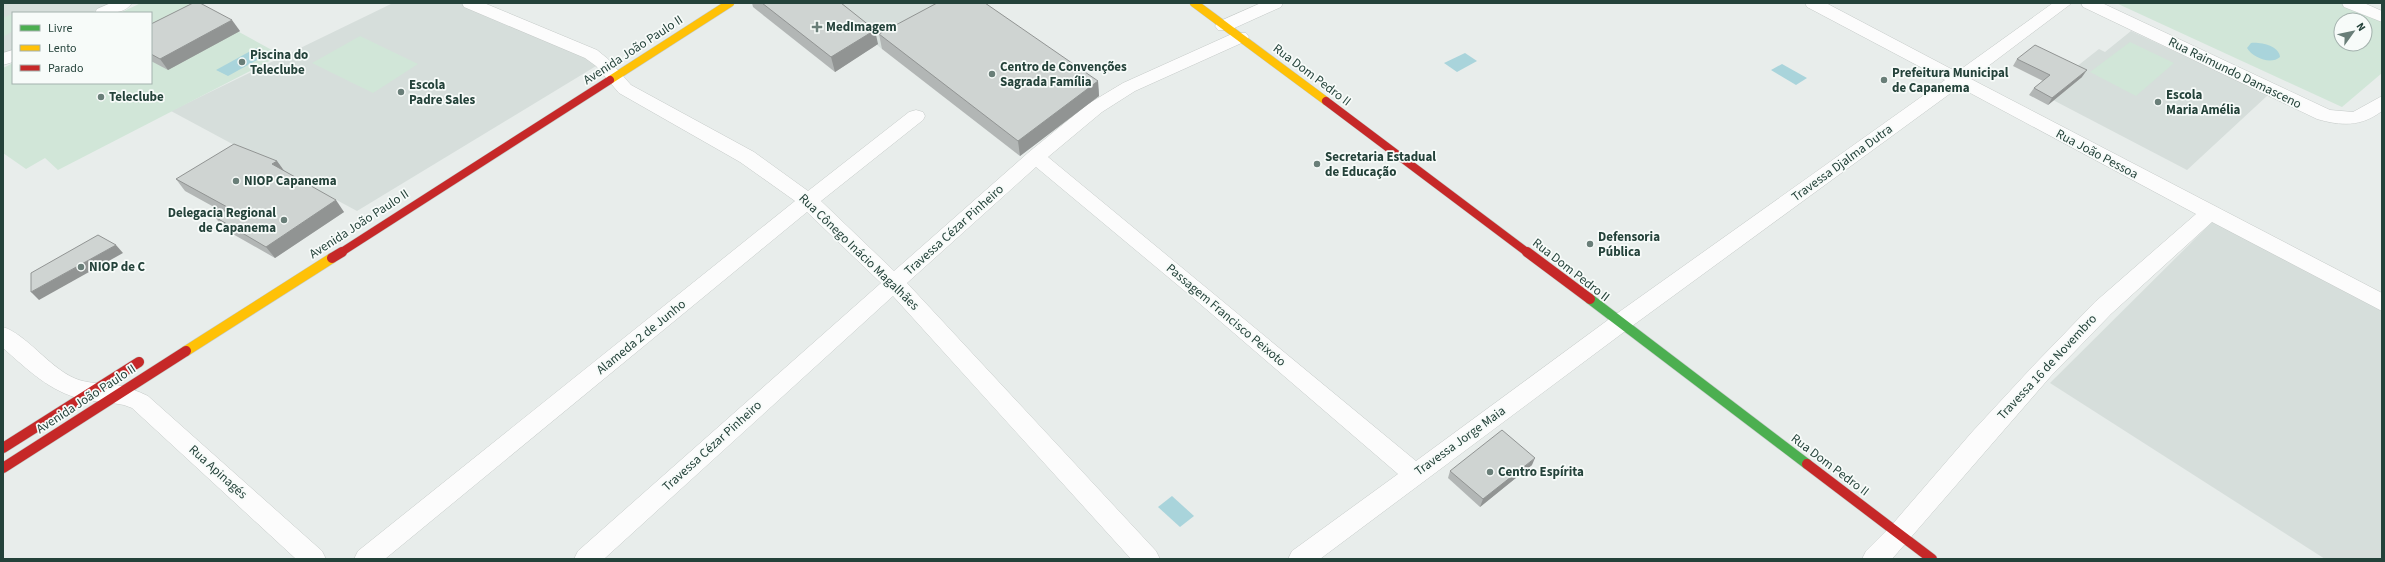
<svg xmlns="http://www.w3.org/2000/svg" width="2385" height="562" viewBox="0 0 2385 562" font-family="'Source Sans 3',sans-serif">
  <style>
    .built { fill: #d6dedb }
    .green { fill: #d1e6d8; fill-rule: evenodd }
    .water { fill: #a9d4db }
    .lines { fill: none; stroke-linecap: round; stroke-linejoin: round }
    .street-casing { stroke: #c5cac8; stroke-width: 1 }
    .fast-casing { stroke: #c3cbc8; stroke-width: 11 }
    .slow-far1-casing { stroke: #c3cbc8; stroke-width: 9 }
    .slow-casing { stroke: #c3cbc8; stroke-width: 11 }
    .jam-far1-casing { stroke: #c3cbc8; stroke-width: 9 }
    .jam-casing { stroke: #c3cbc8; stroke-width: 11 }
    .street { fill: #fcfcfc; fill-rule: evenodd }
    .fast { stroke: #4caf50; stroke-width: 10 }
    .slow-far1 { stroke: #ffc107; stroke-width: 8 }
    .slow { stroke: #ffc107; stroke-width: 10 }
    .jam-far1 { stroke: #c62828; stroke-width: 8 }
    .jam { stroke: #c62828; stroke-width: 10 }
    .wall { fill: #b2b6b5 }
    .shaded-wall { fill: #919493 }
    .building { fill: #cfd4d2; stroke: #919493 }
    .poi-dot { fill: #697e78; stroke: #f7fbf9; stroke-width: 1.5 }
    .labels { text-anchor: middle; dominant-baseline: central; stroke-width: 3.5; stroke-linejoin: round; paint-order: stroke }
    .poi-label { font-size: 13px; font-weight: bold; fill: #24423a; stroke: #f7fbf9; text-anchor: start }
    .street-label { font-size: 13px; fill: #24423a; stroke: #f7fbf9 }
  </style>
  <rect width="100%" height="100%" fill="#e8edeb"/>
  <!-- built -->
  <g class="built">
    <path d="M 3,3 L 113,3 L 91,13 L 13,13 L 13,49 L 3,54 Z"/>
    <path d="M 393,3 L 464,3 L 606,60 L 357,211 L 171,111 Z"/>
    <path d="M 826,3 L 965,3 L 882,49 Z"/>
    <path d="M 2131,31 L 2268,95 L 2187,170 L 2053,100 L 2071,71 L 2099,49 L 2105,52 Z"/>
    <path d="M 2213,221 L 2382,311 L 2382,559 L 2325,559 L 2050,383 Z"/>
  </g>
  <!-- green -->
  <g class="green">
    <path d="M 141,3 L 186,3 L 281,55 L 58,170 L 45,158 L 26,169 L 3,153 L 3,68 L 13,63 L 13,83 L 151,83 L 151,13 L 120,13 Z"/>
    <path d="M 2116,3 L 2343,3 L 2382,20 L 2382,73 L 2342,107 ZM 2341,20 L 2365,20 L 2365,44 L 2341,44 Z"/>
    <path d="M 12,14 L 13,31 L 3,37 L 3,18 Z"/>
    <path d="M 360,36 L 418,64 L 373,93 L 312,63 Z"/>
    <path d="M 2130,42 L 2174,63 L 2136,96 L 2090,72 Z"/>
  </g>
  <!-- water -->
  <g class="water">
    <path d="M 2251,43 C 2261,42 2279,46 2280,57 C 2271,65 2253,58 2247,48 Z"/>
    <path d="M 256,48 L 268,54 L 228,76 L 216,70 Z"/>
    <path d="M 1465,53 L 1477,61 L 1457,72 L 1444,63 Z"/>
    <path d="M 1782,64 L 1807,78 L 1796,85 L 1771,70 Z"/>
    <path d="M 1172,496 L 1194,516 L 1180,527 L 1158,507 Z"/>
  </g>
  <g class="lines">
    <!-- street casing -->
    <g class="street-casing">
      <g id="street">
        <path d="M 111,3 L 132,3 C 124,15 107,13 95,13 L 97,9 Z"/>
        <path d="M 462,3 L 484,3 L 597,50 L 608,59 L 631,85 L 754,152 L 808,191 L 909,112 L 916,110 L 923,112 L 925,116 L 923,120 L 821,201 L 894,271 L 1029,152 L 1088,104 L 1123,83 L 1234,33 L 1246,33 L 1249,37 L 1246,41 L 1135,91 L 1102,112 L 1048,157 L 1416,461 L 1612,317 L 1945,80 L 1807,7 L 1805,3 L 1826,3 L 1957,72 L 2053,3 L 2072,3 L 1971,79 L 2382,293 L 2382,311 L 2212,222 L 2111,314 L 2051,376 L 1892,559 L 1862,559 L 1866,551 L 1890,527 L 1972,432 L 2035,364 L 2095,302 L 2196,214 L 1959,87 L 1628,329 L 1320,559 L 1288,559 L 1292,551 L 1398,474 L 1192,297 L 1036,167 L 907,283 L 1156,551 L 1160,559 L 1131,559 L 893,296 L 604,559 L 574,559 L 578,551 L 881,283 L 807,212 L 385,559 L 354,559 L 358,551 L 795,201 L 740,162 L 619,93 L 596,66 L 585,58 L 464,7 Z"/>
        <path d="M 1261,3 L 1283,3 L 1281,7 L 1230,30 L 1218,30 L 1215,26 L 1218,22 Z"/>
        <path d="M 2081,3 L 2102,3 L 2330,110 L 2353,112 L 2382,96 L 2382,111 C 2361,127 2341,126 2317,119 L 2083,7 Z"/>
        <path d="M 2342,3 L 2364,3 L 2382,11 L 2382,22 L 2344,7 Z"/>
        <path d="M 13,50 L 13,62 L 3,65 L 3,53 Z"/>
        <path d="M 3,327 C 26,334 49,367 74,378 C 87,384 102,383 116,385 C 127,387 138,391 148,396 L 322,551 L 326,559 L 296,559 L 132,408 L 124,405 C 110,402 96,402 82,399 C 50,392 27,369 3,348 Z"/>
      </g>
    </g>
    <!-- fast casing -->
    <g class="fast-casing">
      <path id="fast" d="M 1590,299 L 1807,464"/>
    </g>
    <!-- slow-far1 casing -->
    <g class="slow-far1-casing">
      <g id="slow-far1">
        <path d="M 1194,3 L 1326,101"/>
        <path d="M 610,80 L 730,3"/>
      </g>
    </g>
    <!-- slow casing -->
    <g class="slow-casing">
      <path id="slow" d="M 186,351 L 332,258"/>
    </g>
    <!-- jam-far1 casing -->
    <g class="jam-far1-casing">
      <g id="jam-far1">
        <path d="M 1326,101 L 1528,253"/>
        <path d="M 340,253 L 610,80"/>
      </g>
    </g>
    <!-- jam casing -->
    <g class="jam-casing">
      <g id="jam">
        <path d="M 1527,252 L 1590,299"/>
        <path d="M 332,258 L 342,252"/>
        <path d="M 3,448 L 139,362"/>
        <path d="M 1807,464 L 1932,559"/>
        <path d="M 3,468 L 186,351"/>
      </g>
    </g>
    <!-- street -->
    <use href="#street" class="street"/>
    <!-- fast -->
    <use href="#fast" class="fast"/>
    <!-- slow-far1 -->
    <use href="#slow-far1" class="slow-far1"/>
    <!-- slow -->
    <use href="#slow" class="slow"/>
    <!-- jam-far1 -->
    <use href="#jam-far1" class="jam-far1"/>
    <!-- jam -->
    <use href="#jam" class="jam"/>
  </g>
  <!-- wall -->
  <g class="wall">
    <path d="M 752,3 L 841,3 L 878,44 L 835,72 L 753,7 Z"/>
    <path d="M 151,24 L 240,31 L 168,70 L 151,61 Z"/>
    <path d="M 879,34 L 1098,81 L 1099,96 L 1020,156 L 882,49 Z"/>
    <path d="M 2017,59 L 2082,77 L 2048,105 L 2029,95 L 2034,88 L 2043,81 L 2013,66 Z"/>
    <path d="M 277,161 L 284,171 L 344,212 L 275,258 L 224,229 L 215,217 L 223,212 L 185,191 L 176,179 Z"/>
    <path d="M 1532,465 L 1480,507 L 1448,478 L 1450,471 Z"/>
  </g>
  <!-- shaded-wall -->
  <g class="shaded-wall">
    <path d="M 232,20 L 240,31 L 168,70 L 160,59 Z"/>
    <path d="M 875,30 L 878,44 L 835,72 L 831,57 Z"/>
    <path d="M 2087,70 L 2082,77 L 2048,105 L 2052,98 Z"/>
    <path d="M 1098,81 L 1099,96 L 1020,156 L 1018,141 Z"/>
    <path d="M 277,161 L 285,172 L 272,164 Z"/>
    <path d="M 336,200 L 344,212 L 275,258 L 266,247 Z"/>
    <path d="M 116,245 L 123,253 L 39,300 L 31,292 Z"/>
    <path d="M 1535,458 L 1532,465 L 1480,507 L 1483,499 Z"/>
  </g>
  <!-- building -->
  <g class="building">
    <path d="M 193,3 L 200,3 L 232,20 L 160,59 L 151,54 L 151,24 Z"/>
    <path d="M 762,3 L 841,3 L 875,30 L 831,57 Z"/>
    <path d="M 937,3 L 985,3 L 1098,81 L 1018,141 L 879,34 Z"/>
    <path d="M 2035,45 L 2087,70 L 2052,98 L 2034,88 L 2050,75 L 2017,59 Z"/>
    <path d="M 234,144 L 277,161 L 272,164 L 336,200 L 266,247 L 215,217 L 229,208 L 176,179 Z"/>
    <path d="M 98,235 L 116,245 L 31,292 L 31,273 Z"/>
    <path d="M 1502,430 L 1535,458 L 1483,499 L 1450,471 Z"/>
  </g>
  <!-- markers -->
  <g class="poi-dot">
    <path d="M815 21h4v4h4v4h-4v4h-4v-4h-4v-4h4z"/>
    <circle cx="242" cy="62" r="4"/>
    <circle cx="992" cy="74" r="4"/>
    <circle cx="1884" cy="80" r="4"/>
    <circle cx="401" cy="92" r="4"/>
    <circle cx="101" cy="97" r="4"/>
    <circle cx="2158" cy="102" r="4"/>
    <circle cx="1317" cy="164" r="4"/>
    <circle cx="236" cy="181" r="4"/>
    <circle cx="284" cy="220" r="4"/>
    <circle cx="1590" cy="244" r="4"/>
    <circle cx="81" cy="267" r="4"/>
    <circle cx="1490" cy="472" r="4"/>
  </g>
  <g class="labels">
    <!-- poi labels -->
    <g class="poi-label">
      <text x="826" y="27">MedImagem</text>
      <text x="250" y="55">Piscina do<tspan x="250" dy="15">Teleclube</tspan></text>
      <text x="1000" y="67">Centro de Convenções<tspan x="1000" dy="15">Sagrada Família</tspan></text>
      <text x="1892" y="73">Prefeitura Municipal<tspan x="1892" dy="15">de Capanema</tspan></text>
      <text x="409" y="85">Escola<tspan x="409" dy="15">Padre Sales</tspan></text>
      <text x="2166" y="95">Escola<tspan x="2166" dy="15">Maria Amélia</tspan></text>
      <text x="109" y="97">Teleclube</text>
      <text x="1325" y="157">Secretaria Estadual<tspan x="1325" dy="15">de Educação</tspan></text>
      <text x="244" y="181">NIOP Capanema</text>
      <text x="276" y="213" text-anchor="end">Delegacia Regional<tspan x="276" dy="15">de Capanema</tspan></text>
      <text x="1598" y="237">Defensoria<tspan x="1598" dy="15">Pública</tspan></text>
      <text x="89" y="267">NIOP de C</text>
      <text x="1498" y="472">Centro Espírita</text>
    </g>
    <!-- street labels -->
    <g class="street-label">
      <text transform="translate(633 50) rotate(-33)">Avenida João Paulo II</text>
      <text transform="translate(2235 73) rotate(26)">Rua Raimundo Damasceno</text>
      <text transform="translate(1312 75) rotate(37)">Rua Dom Pedro II</text>
      <text transform="translate(2097 154) rotate(28)">Rua João Pessoa</text>
      <text transform="translate(1842 163) rotate(-36)">Travessa Djalma Dutra</text>
      <text transform="translate(359 224) rotate(-33)">Avenida João Paulo II</text>
      <text transform="translate(954 230) rotate(-42)">Travessa Cézar Pinheiro</text>
      <text transform="translate(859 252) rotate(44)">Rua Cônego Inácio Magalhães</text>
      <text transform="translate(1571 270) rotate(38)">Rua Dom Pedro II</text>
      <text transform="translate(1226 315) rotate(40)">Passagem Francisco Peixoto</text>
      <text transform="translate(641 337) rotate(-39)">Alameda 2 de Junho</text>
      <text transform="translate(2047 367) rotate(-47)">Travessa 16 de Novembro</text>
      <text transform="translate(86 399) rotate(-33)">Avenida João Paulo II</text>
      <text transform="translate(1460 441) rotate(-36)">Travessa Jorge Maia</text>
      <text transform="translate(712 446) rotate(-42)">Travessa Cézar Pinheiro</text>
      <text transform="translate(1830 465) rotate(37)">Rua Dom Pedro II</text>
      <text transform="translate(218 472) rotate(42)">Rua Apinagés</text>
    </g>
  </g>
  <!-- border -->
  <rect width="2385" height="562" fill="none" stroke="#24423a" stroke-width="8"/>
  <!-- legend -->
  <rect x="12" y="12" width="140" height="72" fill="#f7fbf9" stroke="#a3b1ad"/>
  <rect x="20" y="25" width="20" height="6" fill="#4caf50" stroke="#a3b1ad"/>
  <text x="48" y="32" font-size="12" fill="#24423a">Livre</text>
  <rect x="20" y="45" width="20" height="6" fill="#ffc107" stroke="#a3b1ad"/>
  <text x="48" y="52" font-size="12" fill="#24423a">Lento</text>
  <rect x="20" y="65" width="20" height="6" fill="#c62828" stroke="#a3b1ad"/>
  <text x="48" y="72" font-size="12" fill="#24423a">Parado</text>
  <!-- north arrow -->
  <g transform="translate(2353 32) rotate(57)"><circle r="19" fill="#f7fbf9" stroke="#a3b1ad"/>
  <path d="M0-3L7 15L0 10L-7 15Z" fill="#697e78"/>
  <text y="-6" font-size="11" font-weight="bold" text-anchor="middle" fill="#24423a">N</text>
  </g>
</svg>
